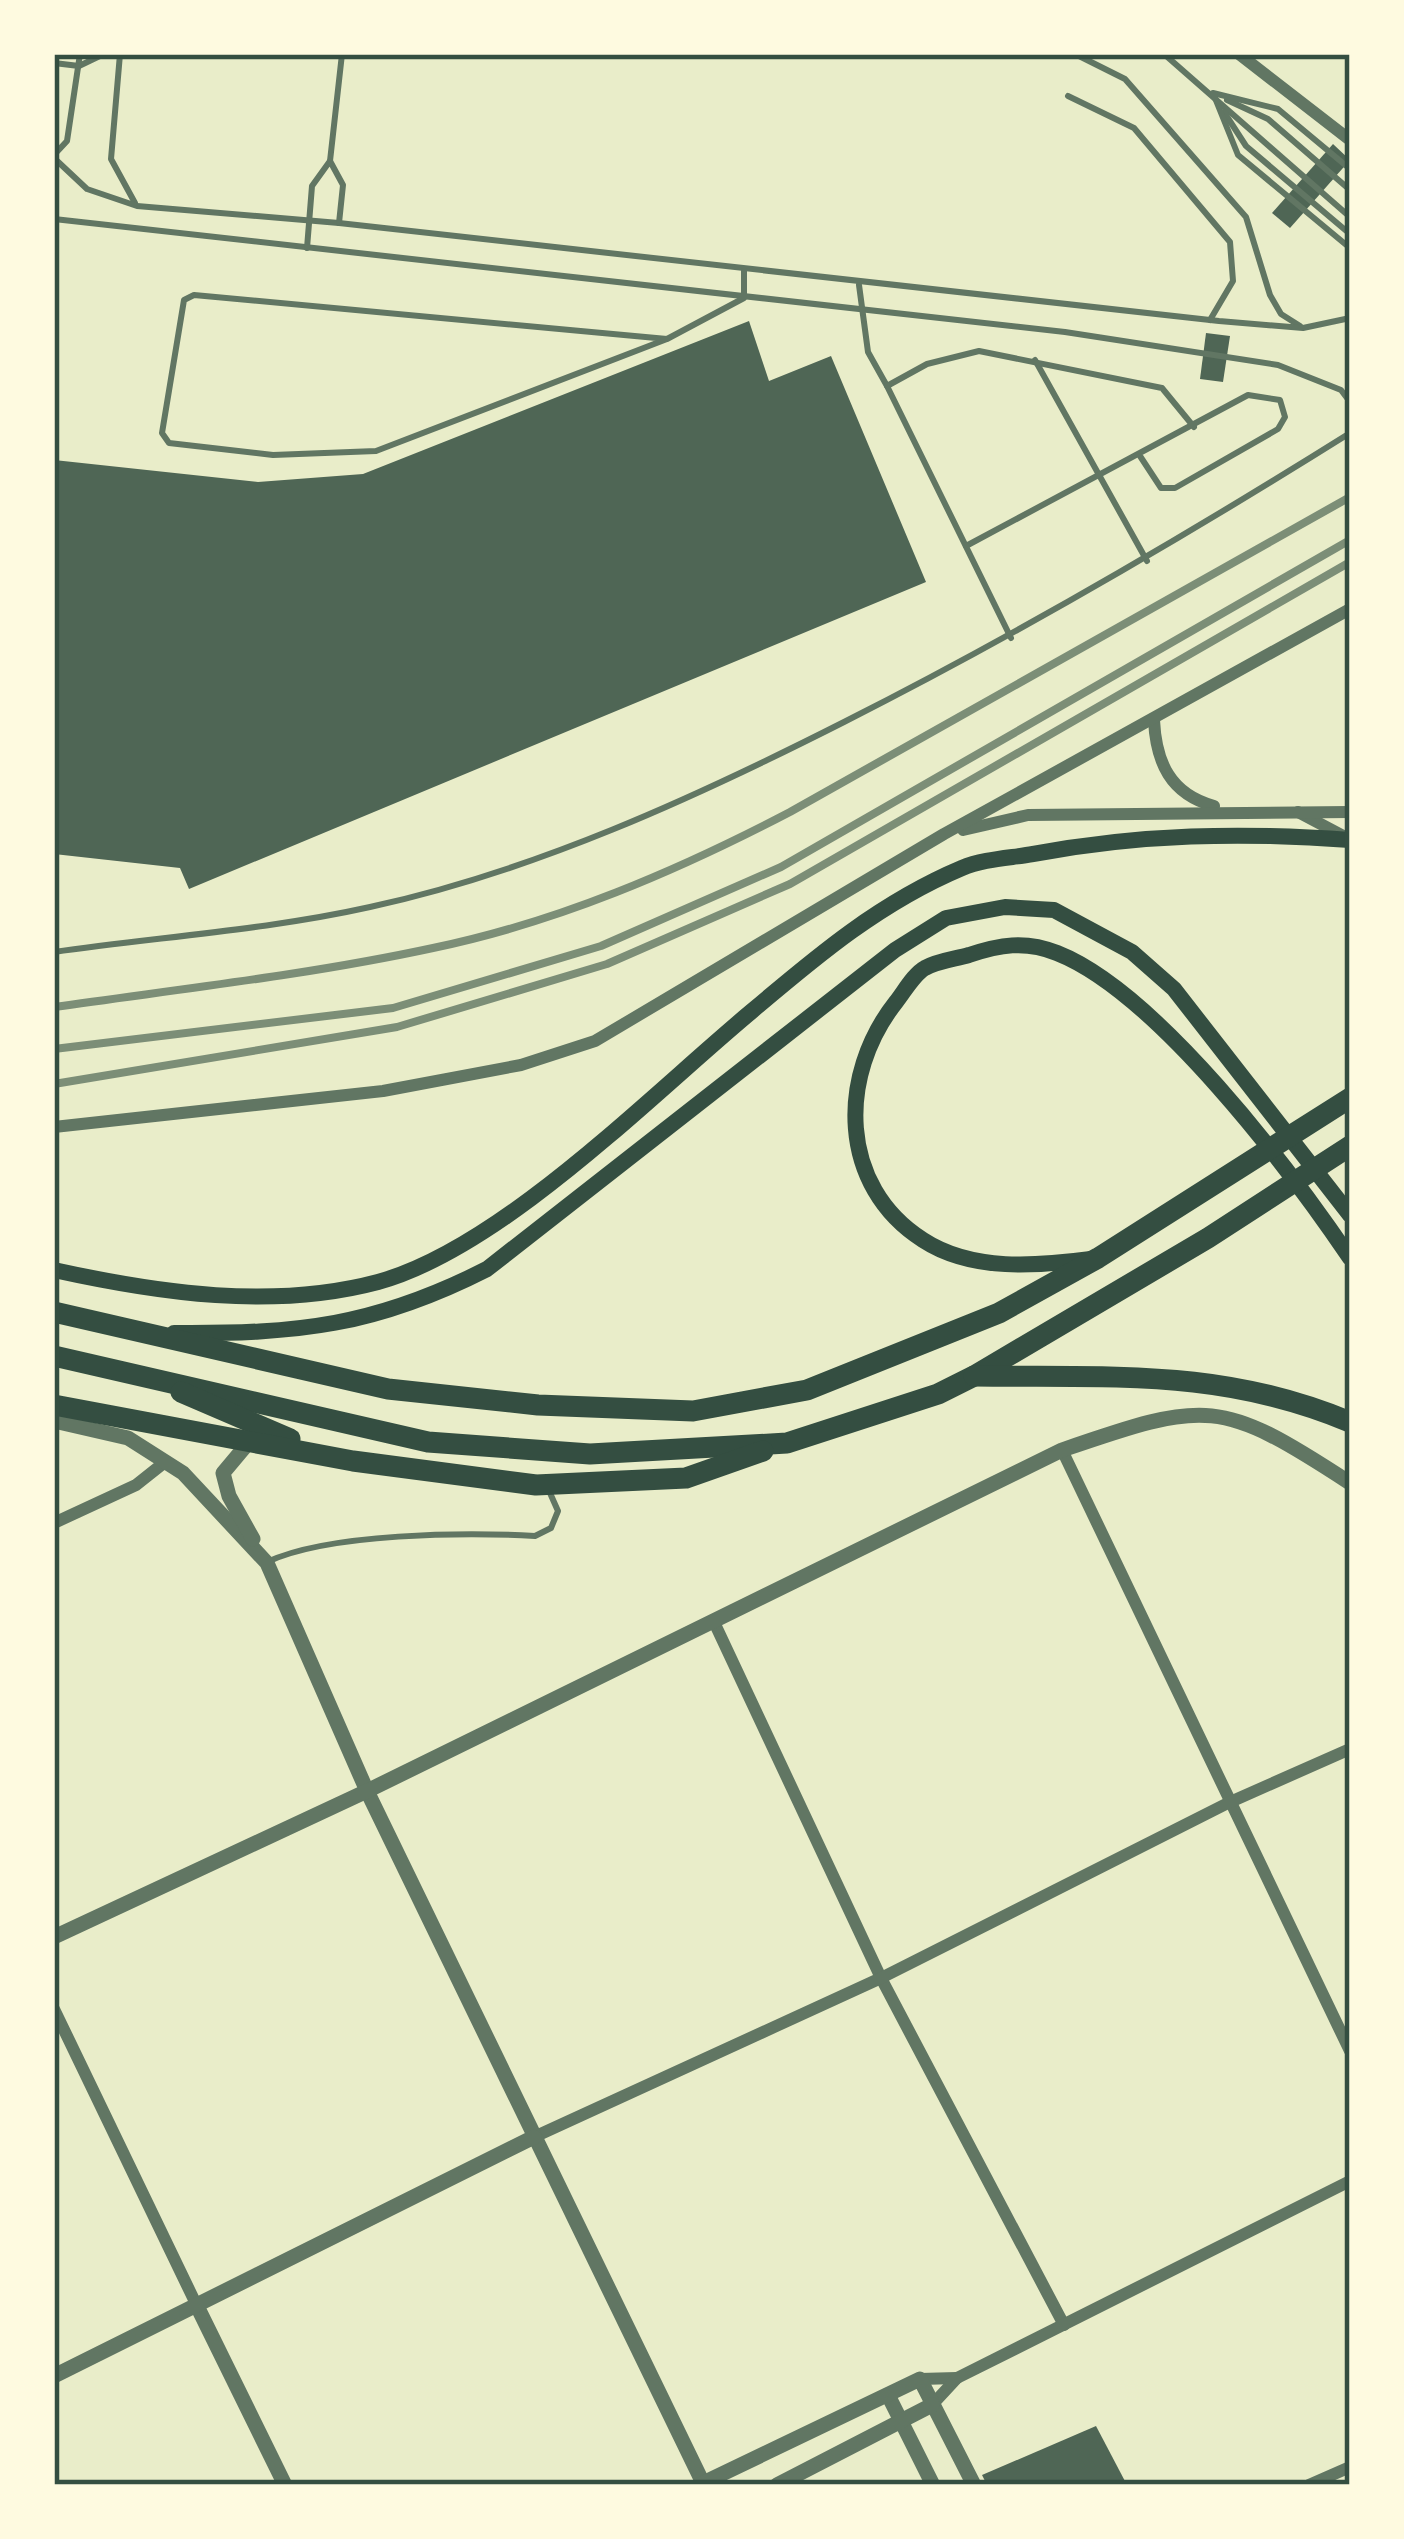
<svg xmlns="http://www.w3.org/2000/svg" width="1404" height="2539" viewBox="0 0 1404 2539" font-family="'Titillium Web',sans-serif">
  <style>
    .building { fill: #4f6655 }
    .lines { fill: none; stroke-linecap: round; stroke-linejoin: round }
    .service { stroke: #617663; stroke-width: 6 }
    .minor { stroke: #617663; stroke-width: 12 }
    .tertiary { stroke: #617663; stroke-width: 15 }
    .secondary { stroke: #344e41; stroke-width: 16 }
    .trunk { stroke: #344e41; stroke-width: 21 }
    .rail { stroke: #7c8e77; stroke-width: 8 }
    .neatline { fill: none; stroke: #344e41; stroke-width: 4.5 }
  </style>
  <rect width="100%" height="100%" fill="#e9edc9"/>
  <!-- building -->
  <g class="building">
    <path d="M 1333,144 L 1350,160 L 1290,228 L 1272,213 Z"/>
    <path d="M 749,321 L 769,381 L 831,356 L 926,582 L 189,889 L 180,868 L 54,854 L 54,460 L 258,482 L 363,474 Z"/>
    <path d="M 1206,333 L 1230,336 L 1223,382 L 1200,379 Z"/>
    <path d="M 1096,2426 L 1127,2485 L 987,2485 L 982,2475 Z"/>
  </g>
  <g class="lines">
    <!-- service -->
    <g class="service">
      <path d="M 120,54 L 111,159 L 135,203"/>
      <path d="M 1164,54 L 1350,217"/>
      <path d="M 1077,55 L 1125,79 L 1246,217 L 1270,295 L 1281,314 L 1300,326"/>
      <path d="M 54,63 L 79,66 L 104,54"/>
      <path d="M 1068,96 L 1134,128 L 1230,242 L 1233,281 L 1210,320"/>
      <path d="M 1227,100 L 1268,119 L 1350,190"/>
      <path d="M 1224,112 L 1246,146 L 1350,234"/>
      <path d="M 54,155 L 67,141 L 80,54"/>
      <path d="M 54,158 L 87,189 L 137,206 L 339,223 L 1219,321 L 1303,328 L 1350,318"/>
      <path d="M 330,161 L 342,54"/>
      <path d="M 1350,169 L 1278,109 L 1213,93 L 1238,155 L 1350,248"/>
      <path d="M 54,219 L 1065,332 L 1278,365 L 1341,390 L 1350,402"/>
      <path d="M 307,248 L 312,186 L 330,161 L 343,185 L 339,223"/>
      <path d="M 859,285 L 868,352 L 887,386"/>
      <path d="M 667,339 L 376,451 L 273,455 L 169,443 L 162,433 L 184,300 L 194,295 L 667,339 L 744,298 L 744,271"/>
      <path d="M 1035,360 L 1147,561"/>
      <path d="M 966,546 L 1248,395 L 1280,400 L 1285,417 L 1278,429 L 1175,488 L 1161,488 L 1140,456"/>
      <path d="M 1011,638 L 887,386 L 927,364 L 979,351 L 1162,388 L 1194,427"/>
      <path d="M 54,952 C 158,937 267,930 370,907 C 535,871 694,798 844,722 C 1018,634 1184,537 1350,433"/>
      <path d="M 267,1562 C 329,1533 466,1532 535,1536 L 551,1528 L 558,1511 L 550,1493"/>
    </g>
    <!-- minor -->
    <g class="minor">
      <path d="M 1239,54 L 1350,140"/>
      <path d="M 1154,720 C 1156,762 1170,794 1214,806"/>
      <path d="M 1298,812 L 1349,839"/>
      <path d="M 963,830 L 1028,815 L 1350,812"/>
      <path d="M 54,1127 L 383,1091 L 521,1065 L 595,1041 L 944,834 L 1350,609"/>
      <path d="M 1062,1450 L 1350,2051"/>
      <path d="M 54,1523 L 136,1485 L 165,1462"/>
      <path d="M 714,1622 L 881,1978 L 1064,2325"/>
      <path d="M 54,2009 L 197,2306"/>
      <path d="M 534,2137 L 881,1978 L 1228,1803 L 1350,1749"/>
      <path d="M 920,2379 L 957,2378"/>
      <path d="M 932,2405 L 957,2378 L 1350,2181"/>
      <path d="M 1309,2485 L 1350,2467"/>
    </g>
    <!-- tertiary -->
    <g class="tertiary">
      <path d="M 54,1421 L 128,1438 L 183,1473 L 267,1563 L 367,1791 L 703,2483"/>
      <path d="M 249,1442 L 223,1473 L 229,1496 L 253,1539"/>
      <path d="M 54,1937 L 367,1791 L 1062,1450 C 1207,1400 1220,1398 1350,1483"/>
      <path d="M 197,2306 L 285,2485"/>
      <path d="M 54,2376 L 534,2137"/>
      <path d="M 888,2395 L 933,2485"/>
      <path d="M 699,2485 L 920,2379 L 974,2485"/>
      <path d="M 777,2485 L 932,2405"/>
    </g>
    <!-- secondary -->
    <g class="secondary">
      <path d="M 1091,1259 C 1038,1266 972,1272 923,1240 C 838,1186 838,1075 896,1002 C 904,992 914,974 925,968 C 937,961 955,959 969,955 C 999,945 1025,940 1057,953 C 1156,992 1289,1168 1350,1258"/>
      <path d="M 54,1270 C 158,1293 273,1310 378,1282 C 502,1248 652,1094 752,1011 C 818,955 881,902 962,868 C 983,859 1010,858 1033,854 C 1139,834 1242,832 1350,840"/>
      <path d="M 174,1333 C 298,1334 375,1326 487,1269 L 895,950 L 946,918 L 1005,907 L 1054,910 L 1132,952 L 1174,989 L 1350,1215"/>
    </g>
    <!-- trunk -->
    <g class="trunk">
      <path d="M 54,1312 L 388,1389 L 538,1405 L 693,1411 L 807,1390 L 999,1313 L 1098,1258 L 1350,1098"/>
      <path d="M 54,1356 L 428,1442 L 590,1454 L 787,1443 L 938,1394 L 974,1376 L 1208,1238 L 1350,1146"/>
      <path d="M 974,1376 C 1111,1378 1221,1368 1350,1422"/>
      <path d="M 181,1392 L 290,1439"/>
      <path d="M 54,1405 L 353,1461 L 536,1485 L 686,1478 L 763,1451"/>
    </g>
    <!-- rail -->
    <g class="rail">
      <path d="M 54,1007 C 180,989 308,975 433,948 C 558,922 677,871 790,812 L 1350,497"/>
      <path d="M 54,1049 L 393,1008 L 601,946 L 781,867 L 1350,540"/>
      <path d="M 54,1084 L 397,1027 L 607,964 L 790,884 L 1350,562"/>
    </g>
  </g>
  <!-- border -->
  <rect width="1404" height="2539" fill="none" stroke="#fefae0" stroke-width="114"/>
  <rect x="57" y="57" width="1290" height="2425" class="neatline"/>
</svg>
